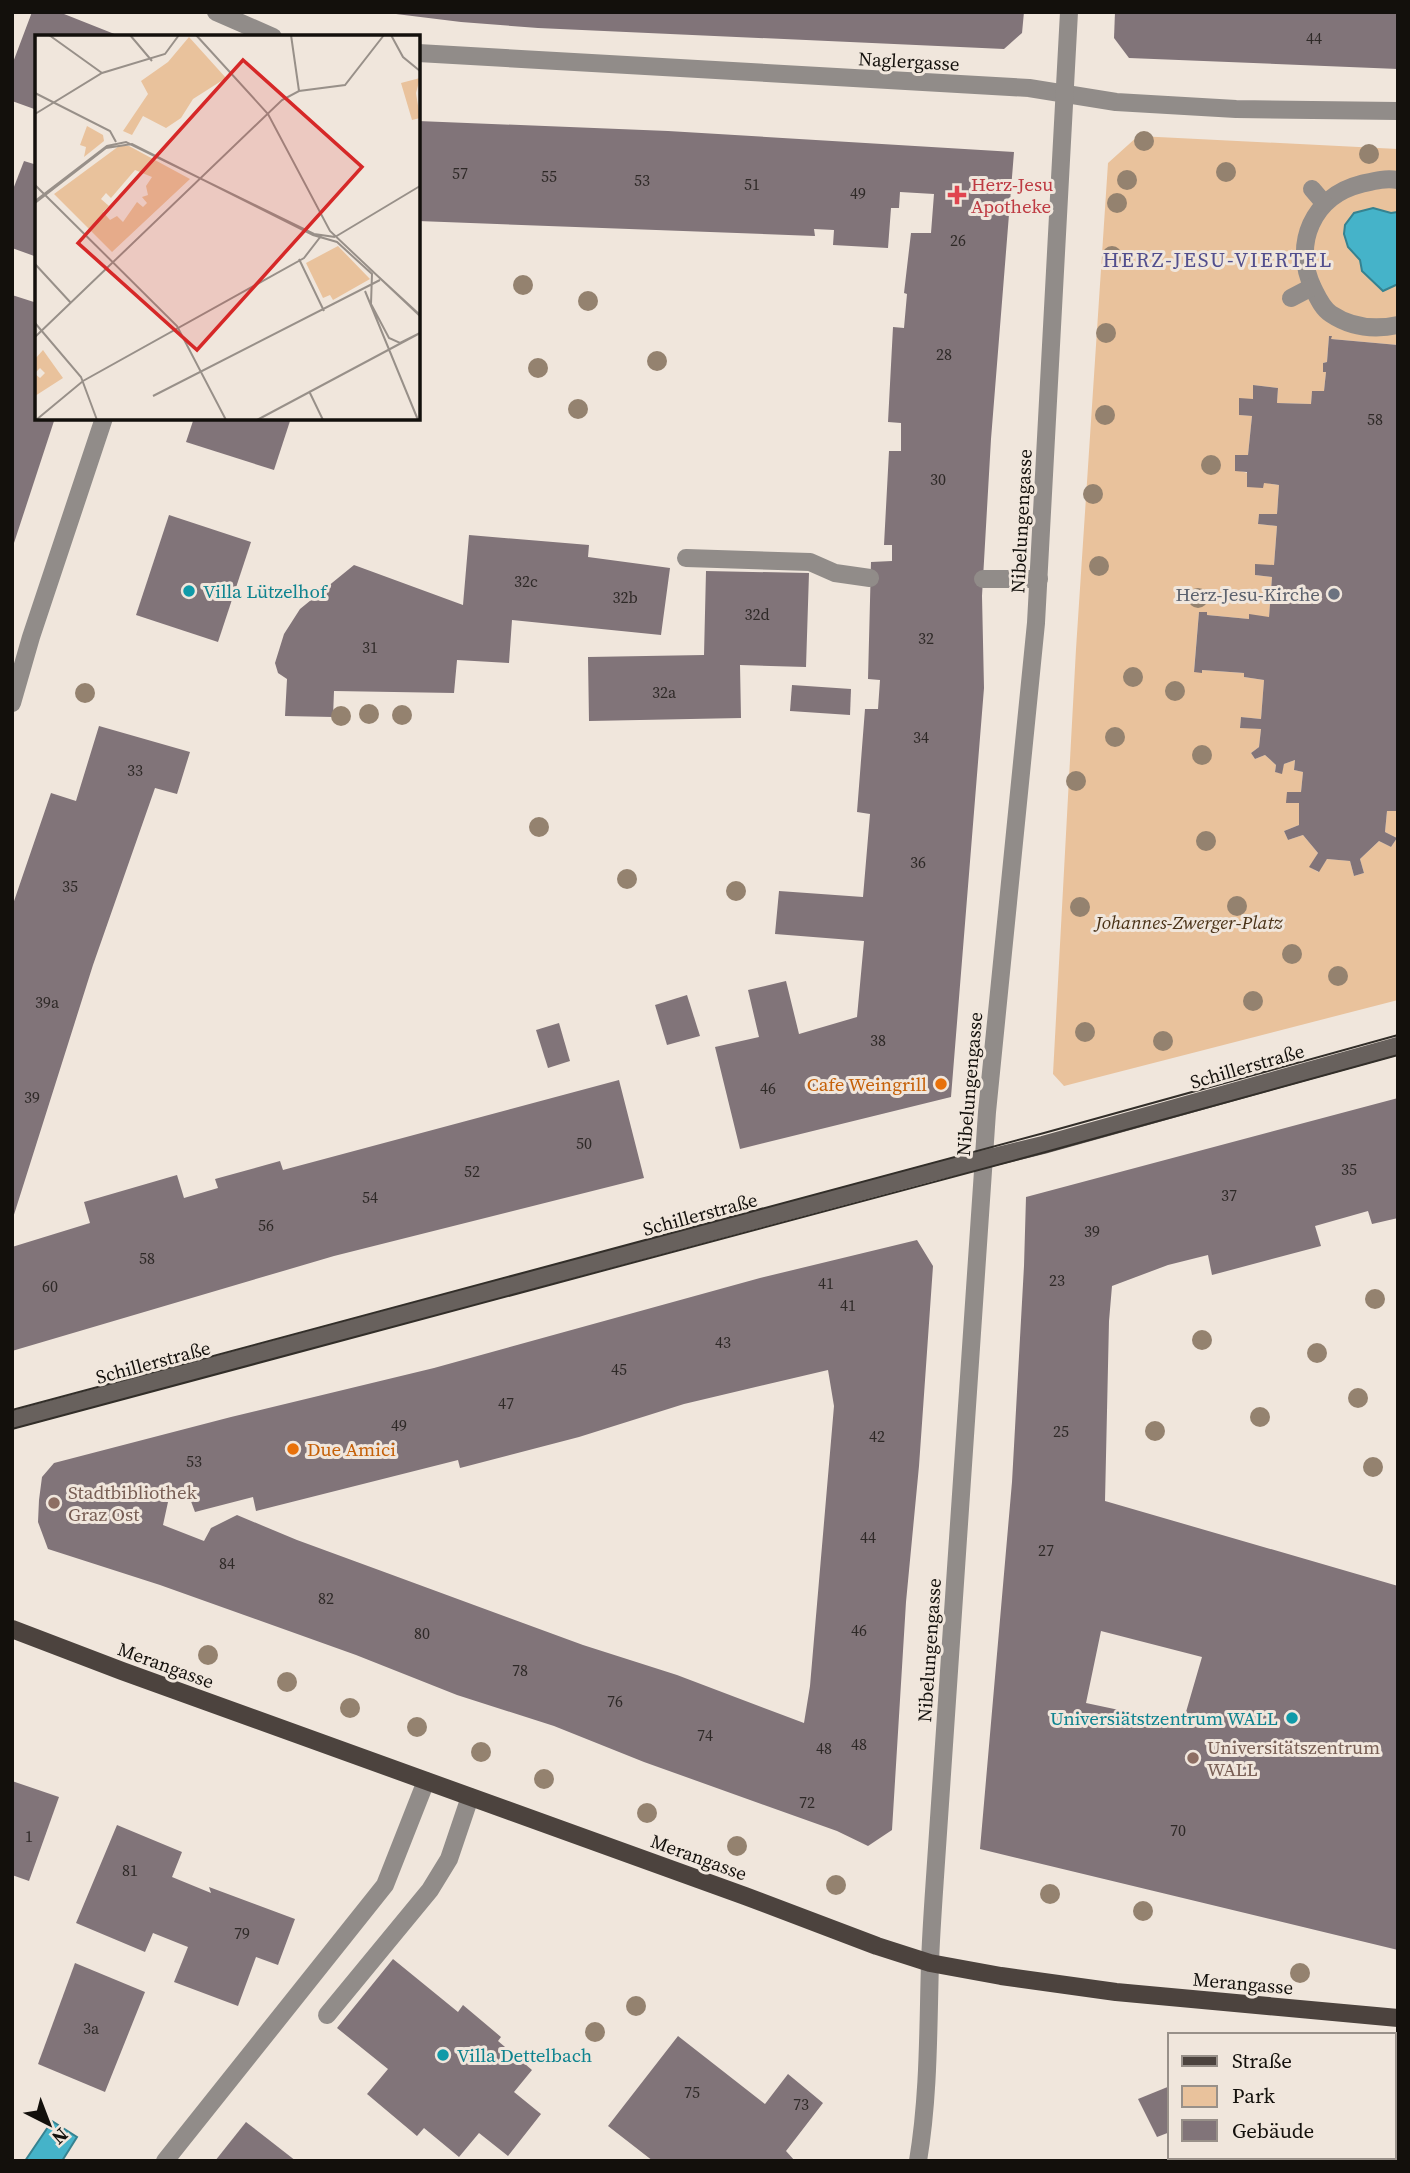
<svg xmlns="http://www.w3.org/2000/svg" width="1410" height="2173" viewBox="0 0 1410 2173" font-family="'Source Serif 4',serif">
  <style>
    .green { fill: #e9c29c }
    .water { fill: #45b3c9; stroke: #368290; stroke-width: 2 }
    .building { fill: #817479; fill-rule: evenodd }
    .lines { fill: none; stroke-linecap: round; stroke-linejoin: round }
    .service { stroke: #918c89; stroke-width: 18 }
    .pedestrian { stroke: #918c89; stroke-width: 18 }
    .minor { stroke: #918c89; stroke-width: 18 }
    .secondary { stroke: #68615d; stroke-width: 18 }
    .primary { stroke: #4c433e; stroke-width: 18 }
    .tram { stroke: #322e29; stroke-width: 2 }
    .tree { fill: #94826f }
    .health-dot { fill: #e0444e; stroke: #f0e6dc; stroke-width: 2.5 }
    .culture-dot { fill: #0f9aa8; stroke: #f0e6dc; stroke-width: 2.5 }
    .worship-dot { fill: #6b7280; stroke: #f0e6dc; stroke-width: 2.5 }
    .food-dot { fill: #e8710a; stroke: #f0e6dc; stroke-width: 2.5 }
    .education-dot { fill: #8d6e63; stroke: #f0e6dc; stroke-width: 2.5 }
    .labels { text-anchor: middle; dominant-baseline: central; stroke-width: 6; stroke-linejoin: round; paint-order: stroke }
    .number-label { font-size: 16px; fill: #2e2927 }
    .street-label { font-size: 19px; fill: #13100c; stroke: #f0e6dc }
    .health-label { font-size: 19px; fill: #be3a42; stroke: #f0e6dc; text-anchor: start }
    .culture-label { font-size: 19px; fill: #0d838f; stroke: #f0e6dc; text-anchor: start }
    .worship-label { font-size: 19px; fill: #5b616d; stroke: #f0e6dc; text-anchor: end }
    .park-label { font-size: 19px; font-style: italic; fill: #493116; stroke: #f0e6dc }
    .food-label { font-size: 19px; fill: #c56008; stroke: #f0e6dc; text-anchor: end }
    .education-label { font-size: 19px; fill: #785e54; stroke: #f0e6dc; text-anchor: start }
    .neighbourhood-label { font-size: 21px; letter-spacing: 2px; fill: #514e8d; stroke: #f0e6dc }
    .inset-road { fill: none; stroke: #989089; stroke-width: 2 }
    .view { fill: #d62828; fill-opacity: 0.15; stroke: #d62828; stroke-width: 3.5 }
    .inset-edge { fill: none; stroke: #13100c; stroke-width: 3.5 }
  </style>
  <rect width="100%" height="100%" fill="#f0e6dc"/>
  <!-- green -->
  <path class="green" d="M 1138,136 L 1398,149 L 1398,345 L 1331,339 L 1331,336 L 1329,336 L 1327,362 L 1323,363 L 1323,372 L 1326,372 L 1324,391 L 1312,391 L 1311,404 L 1277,403 L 1278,388 L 1253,385 L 1253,399 L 1239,415 L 1252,416 L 1248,455 L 1235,455 L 1235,470 C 1254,472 1258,483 1279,485 L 1277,514 L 1259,514 L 1258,524 L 1277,526 L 1274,565 L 1255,565 L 1255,575 L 1272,577 L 1269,617 L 1249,619 L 1207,615 L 1207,612 L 1199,612 L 1194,671 L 1202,670 L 1244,673 L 1244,677 L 1264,680 L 1261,719 L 1241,717 L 1240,727 L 1261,729 L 1259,747 L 1251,753 L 1255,759 L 1265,755 L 1276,765 L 1275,772 L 1281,773 L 1284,764 L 1295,760 L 1294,770 L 1303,772 L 1301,792 L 1287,792 L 1287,803 L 1299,803 L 1299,825 L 1284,831 L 1288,840 L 1303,835 L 1318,853 L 1310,867 L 1318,872 L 1327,859 L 1350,861 L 1354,876 L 1364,873 L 1360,859 L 1379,841 L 1391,847 L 1397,838 L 1385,832 L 1387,811 L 1398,811 L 1398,1000 L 1064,1086 L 1053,1074 L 1076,649 L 1108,163 Z"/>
  <!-- water -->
  <g class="water">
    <path d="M 1373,208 L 1391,213 L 1398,212 L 1398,284 L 1383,291 L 1362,271 L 1360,260 L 1348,247 L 1344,234 L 1345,225 L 1354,213 Z"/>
    <path d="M 52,2121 L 77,2137 L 62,2161 L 25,2161 Z"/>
  </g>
  <!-- building -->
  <g class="building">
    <path d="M 32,12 L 59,12 L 122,37 L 37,37 L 37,110 L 12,101 L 12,65 Z"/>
    <path d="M 396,12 L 1024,12 L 1022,33 L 1004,49 L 538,28 L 461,22 L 396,14 Z"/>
    <path d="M 1115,12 L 1398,12 L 1398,69 L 1129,58 L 1114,38 Z"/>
    <path d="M 418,121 L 668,131 L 1014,152 L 991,439 L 982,596 L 984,688 L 951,1097 L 740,1149 L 715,1047 L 759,1037 L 748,990 L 786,981 L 799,1034 L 857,1017 L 864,941 L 775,934 L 779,891 L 863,897 L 870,814 L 857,812 L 865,709 L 878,709 L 880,680 L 868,679 L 871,562 L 892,561 L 892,545 L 884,545 L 889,451 L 901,451 L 901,423 L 888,422 L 893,327 L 904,328 L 907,294 L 904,293 L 911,233 L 931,233 L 934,194 L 900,192 L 899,208 L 891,208 L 888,248 L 833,245 L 834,230 L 814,229 L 815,236 L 418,221 Z"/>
    <path d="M 24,161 L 37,165 L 37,257 L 12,248 L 12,192 Z"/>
    <path d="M 12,295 L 37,303 L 37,418 L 55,418 L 13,546 Z"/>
    <path d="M 1329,336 L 1332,336 L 1331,339 L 1398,345 L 1398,811 L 1387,811 L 1385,832 L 1397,838 L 1391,847 L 1379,841 L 1360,859 L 1364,873 L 1354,876 L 1350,861 L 1327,859 L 1319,872 L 1309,867 L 1318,853 L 1303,835 L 1288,840 L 1284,831 L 1299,825 L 1299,803 L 1286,803 L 1287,792 L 1301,792 L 1303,772 L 1294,770 L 1295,760 L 1284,764 L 1282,774 L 1275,772 L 1276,765 L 1265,755 L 1255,759 L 1251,753 L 1259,747 L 1261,729 L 1240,728 L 1241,717 L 1261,719 L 1264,680 L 1244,677 L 1244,673 L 1202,670 L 1202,673 L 1194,672 L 1199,612 L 1207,612 L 1207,615 L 1249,619 L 1249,614 L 1269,617 L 1272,577 L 1255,575 L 1255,564 L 1274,565 L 1277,526 L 1258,524 L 1259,514 L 1277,514 L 1279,485 L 1264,483 L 1263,488 L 1247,487 L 1247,472 L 1235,471 L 1235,455 L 1248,455 L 1252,416 L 1239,415 L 1239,398 L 1253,399 L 1253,385 L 1278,388 L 1277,403 L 1311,404 L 1312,391 L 1324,391 L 1326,372 L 1323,372 L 1323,363 L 1327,362 Z"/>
    <path d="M 194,418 L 291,418 L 274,470 L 186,442 Z"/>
    <path d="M 169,515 L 251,542 L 218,642 L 136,615 Z"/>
    <path d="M 469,535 L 589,545 L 588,557 L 670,568 L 661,635 L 512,620 L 509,663 L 457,660 L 454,693 L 334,691 L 333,717 L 285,716 L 287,679 L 278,673 L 275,663 L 284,634 L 300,609 L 354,565 L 463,605 Z"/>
    <path d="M 706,571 L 809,573 L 806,667 L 740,665 L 741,718 L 589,721 L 588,657 L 704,655 Z"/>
    <path d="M 792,685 L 851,689 L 850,715 L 790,711 Z"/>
    <path d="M 99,726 L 190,752 L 177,794 L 155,788 L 93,965 L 12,1221 L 12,907 L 51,793 L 76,801 Z"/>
    <path d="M 687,995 L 700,1036 L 667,1045 L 655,1005 Z"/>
    <path d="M 559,1023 L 570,1061 L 548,1068 L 536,1030 Z"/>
    <path d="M 619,1080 L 644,1178 L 334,1256 L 12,1351 L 12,1247 L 90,1223 L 84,1202 L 177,1175 L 184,1198 L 218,1188 L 215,1179 L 280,1161 L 283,1170 Z"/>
    <path d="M 1398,1098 L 1398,1218 L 1372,1224 L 1368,1211 L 1315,1226 L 1321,1246 L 1212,1275 L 1208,1255 L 1168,1265 L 1112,1286 L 1109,1321 L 1105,1501 L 1398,1586 L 1398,1950 L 980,1849 L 1012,1482 L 1024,1266 L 1026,1197 ZM 1101,1631 L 1202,1657 L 1186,1712 L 1185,1724 L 1086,1703 Z"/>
    <path d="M 917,1240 L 933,1266 L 919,1466 L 906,1602 L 892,1830 L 868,1846 L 837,1831 L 644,1762 L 554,1726 L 457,1695 L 356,1655 L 160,1585 L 48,1549 L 38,1522 L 39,1500 L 42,1477 L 54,1463 L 231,1417 L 434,1368 L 760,1278 ZM 828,1370 L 834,1406 L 810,1686 L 804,1723 L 677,1675 L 583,1645 L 387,1573 L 297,1540 L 237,1515 L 211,1528 L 204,1541 L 163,1525 L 168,1502 L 189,1496 L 195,1512 L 253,1497 L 256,1511 L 458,1460 L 460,1468 L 579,1437 L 684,1404 Z"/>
    <path d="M 12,1781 L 59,1797 L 29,1881 L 12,1875 Z"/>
    <path d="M 117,1825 L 182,1852 L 172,1877 L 211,1893 L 209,1887 L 295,1919 L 278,1965 L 256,1957 L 238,2006 L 174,1982 L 188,1947 L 153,1933 L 145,1952 L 76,1923 Z"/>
    <path d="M 393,1959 L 458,2012 L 463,2005 L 501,2037 L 498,2041 L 532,2070 L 514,2092 L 541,2114 L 508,2156 L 479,2133 L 459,2157 L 424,2128 L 417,2136 L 367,2094 L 388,2069 L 337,2028 Z"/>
    <path d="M 75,1963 L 145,1992 L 105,2092 L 38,2064 Z"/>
    <path d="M 678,2036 L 765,2104 L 788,2074 L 823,2103 L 786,2151 L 795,2161 L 653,2161 L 608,2126 Z"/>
    <path d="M 1170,2086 L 1170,2132 L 1157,2137 L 1138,2099 Z"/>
    <path d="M 246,2122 L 296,2161 L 215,2161 Z"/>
    <path d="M 1265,2157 L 1316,2157 L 1311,2161 L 1267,2161 Z"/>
  </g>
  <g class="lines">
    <!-- service -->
    <g class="service">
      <path d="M 686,558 L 810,562 L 835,573 L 870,578"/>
      <path d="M 983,579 L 1039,579"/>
      <path d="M 327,2015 L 430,1890 L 449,1859 L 470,1797"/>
      <path d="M 165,2161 L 385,1885 L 426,1781"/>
    </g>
    <!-- pedestrian -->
    <g class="pedestrian">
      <path d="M 1398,180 C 1384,178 1374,181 1361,184 C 1313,196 1292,244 1313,288 C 1318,298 1322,308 1331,314 C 1352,328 1374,330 1398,325"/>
      <path d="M 1312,189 L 1324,203"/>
      <path d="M 1291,298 L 1312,287"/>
    </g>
    <!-- minor -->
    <g class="minor">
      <path d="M 216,12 L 273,37"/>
      <path d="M 418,53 L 1029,88 L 1116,102 L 1236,109 L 1398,111"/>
      <path d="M 12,703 L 31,637 L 104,418"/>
      <path d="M 918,2161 C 929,2095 928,2029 930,1963 C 931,1934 933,1906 935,1877 L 987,1112 L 1036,623 L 1069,12"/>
    </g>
    <!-- secondary -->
    <path class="secondary" d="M 12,1420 L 929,1173 L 1043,1145 L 1398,1046"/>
    <!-- primary -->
    <path class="primary" d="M 12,1629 L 122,1671 L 745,1896 L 877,1946 L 930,1963 L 1001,1976 L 1116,1992 L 1398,2018"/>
    <!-- tram -->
    <g class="tram">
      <path d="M 12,1410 L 1044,1133 L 1398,1035"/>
      <path d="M 12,1429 L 1042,1153 L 1398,1055"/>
    </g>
  </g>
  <!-- trees -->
  <g class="tree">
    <circle cx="1144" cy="141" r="10"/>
    <circle cx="1369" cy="154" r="10"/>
    <circle cx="1226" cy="172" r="10"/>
    <circle cx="1127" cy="180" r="10"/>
    <circle cx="1117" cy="203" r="10"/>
    <circle cx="1112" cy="256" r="10"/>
    <circle cx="523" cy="285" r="10"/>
    <circle cx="588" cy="301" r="10"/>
    <circle cx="1106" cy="333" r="10"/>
    <circle cx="657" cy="361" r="10"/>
    <circle cx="538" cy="368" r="10"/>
    <circle cx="578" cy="409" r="10"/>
    <circle cx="1105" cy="415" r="10"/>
    <circle cx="1211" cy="465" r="10"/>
    <circle cx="1093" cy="494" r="10"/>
    <circle cx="1099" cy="566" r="10"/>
    <circle cx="1198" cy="598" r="10"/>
    <circle cx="1133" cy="677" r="10"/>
    <circle cx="1175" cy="691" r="10"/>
    <circle cx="85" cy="693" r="10"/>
    <circle cx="369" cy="714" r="10"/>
    <circle cx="402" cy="715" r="10"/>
    <circle cx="341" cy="716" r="10"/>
    <circle cx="1115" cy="737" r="10"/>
    <circle cx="1202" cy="755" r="10"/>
    <circle cx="1076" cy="781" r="10"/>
    <circle cx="539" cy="827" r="10"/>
    <circle cx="1206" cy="841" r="10"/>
    <circle cx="627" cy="879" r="10"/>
    <circle cx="736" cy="891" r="10"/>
    <circle cx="1237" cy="906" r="10"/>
    <circle cx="1080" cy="907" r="10"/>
    <circle cx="1292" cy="954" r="10"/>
    <circle cx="1338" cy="976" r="10"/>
    <circle cx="1253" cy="1001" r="10"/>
    <circle cx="1085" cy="1032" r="10"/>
    <circle cx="1163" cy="1041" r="10"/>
    <circle cx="1375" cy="1299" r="10"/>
    <circle cx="1202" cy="1340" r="10"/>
    <circle cx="1317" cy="1353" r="10"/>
    <circle cx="1358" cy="1398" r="10"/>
    <circle cx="1260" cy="1417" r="10"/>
    <circle cx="1155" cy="1431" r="10"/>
    <circle cx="1373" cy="1467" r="10"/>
    <circle cx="208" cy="1655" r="10"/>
    <circle cx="287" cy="1682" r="10"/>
    <circle cx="350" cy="1708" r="10"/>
    <circle cx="417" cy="1727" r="10"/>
    <circle cx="481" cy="1752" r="10"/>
    <circle cx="544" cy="1779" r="10"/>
    <circle cx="647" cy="1813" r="10"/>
    <circle cx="737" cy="1846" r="10"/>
    <circle cx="836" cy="1885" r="10"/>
    <circle cx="1050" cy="1894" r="10"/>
    <circle cx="1143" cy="1911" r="10"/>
    <circle cx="1300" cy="1973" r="10"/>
    <circle cx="636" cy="2006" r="10"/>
    <circle cx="595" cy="2032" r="10"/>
  </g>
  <!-- markers -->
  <path class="health-dot" d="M953.5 184.5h7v7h7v7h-7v7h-7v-7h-7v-7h7z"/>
  <g class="culture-dot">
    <circle cx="189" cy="591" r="7"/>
    <circle cx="1292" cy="1718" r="7"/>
    <circle cx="443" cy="2055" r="7"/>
  </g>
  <circle class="worship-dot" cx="1334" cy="594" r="7"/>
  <g class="food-dot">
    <circle cx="941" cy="1084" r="7"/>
    <circle cx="293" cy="1449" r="7"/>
  </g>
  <g class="education-dot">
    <circle cx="54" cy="1503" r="7"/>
    <circle cx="1193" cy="1758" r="7"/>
  </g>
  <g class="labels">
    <!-- number labels -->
    <g class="number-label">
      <text x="1314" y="38">44</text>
      <text x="460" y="173">57</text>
      <text x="549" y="176">55</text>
      <text x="642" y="180">53</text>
      <text x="752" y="184">51</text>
      <text x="858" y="193">49</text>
      <text x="958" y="240">26</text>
      <text x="944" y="354">28</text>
      <text x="1375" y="419">58</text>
      <text x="938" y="479">30</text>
      <text x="526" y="581">32c</text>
      <text x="625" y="597">32b</text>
      <text x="757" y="614">32d</text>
      <text x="926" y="638">32</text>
      <text x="370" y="647">31</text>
      <text x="664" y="692">32a</text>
      <text x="921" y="737">34</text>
      <text x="135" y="770">33</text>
      <text x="918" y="862">36</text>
      <text x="70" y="886">35</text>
      <text x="47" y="1002">39a</text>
      <text x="878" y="1040">38</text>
      <text x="768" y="1088">46</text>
      <text x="32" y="1097">39</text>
      <text x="584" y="1143">50</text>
      <text x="1349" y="1169">35</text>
      <text x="472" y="1171">52</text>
      <text x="1229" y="1195">37</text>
      <text x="370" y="1197">54</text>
      <text x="266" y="1225">56</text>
      <text x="1092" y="1231">39</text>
      <text x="147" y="1258">58</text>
      <text x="1057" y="1280">23</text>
      <text x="826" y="1283">41</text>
      <text x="50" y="1286">60</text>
      <text x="848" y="1305">41</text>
      <text x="723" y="1342">43</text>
      <text x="619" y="1369">45</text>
      <text x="506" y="1403">47</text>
      <text x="399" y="1425">49</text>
      <text x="1061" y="1431">25</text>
      <text x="877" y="1436">42</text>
      <text x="194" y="1461">53</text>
      <text x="868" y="1537">44</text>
      <text x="1046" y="1550">27</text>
      <text x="227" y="1563">84</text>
      <text x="326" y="1598">82</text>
      <text x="859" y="1630">46</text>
      <text x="422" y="1633">80</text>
      <text x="520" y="1670">78</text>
      <text x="615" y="1701">76</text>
      <text x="705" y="1735">74</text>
      <text x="859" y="1744">48</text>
      <text x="824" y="1748">48</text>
      <text x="807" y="1802">72</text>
      <text x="1178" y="1830">70</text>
      <text x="29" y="1836">1</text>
      <text x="130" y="1870">81</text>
      <text x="242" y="1933">79</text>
      <text x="91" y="2028">3a</text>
      <text x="692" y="2092">75</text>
      <text x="801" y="2104">73</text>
    </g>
    <!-- street labels -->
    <g class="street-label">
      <text transform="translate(909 61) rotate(3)">Naglergasse</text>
      <text transform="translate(1021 521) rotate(-87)">Nibelungengasse</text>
      <text transform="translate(1247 1066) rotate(-16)">Schillerstraße</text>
      <text transform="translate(969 1084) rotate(-85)">Nibelungengasse</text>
      <text transform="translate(700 1214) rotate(-15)">Schillerstraße</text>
      <text transform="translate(153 1362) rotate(-15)">Schillerstraße</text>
      <text transform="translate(929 1650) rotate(-86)">Nibelungengasse</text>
      <text transform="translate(166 1665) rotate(20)">Merangasse</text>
      <text transform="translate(699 1857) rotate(20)">Merangasse</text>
      <text transform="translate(1243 1983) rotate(5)">Merangasse</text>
    </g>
    <!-- health labels -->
    <g class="health-label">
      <text x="971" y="184">Herz-Jesu<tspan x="971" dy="22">Apotheke</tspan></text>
    </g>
    <!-- culture labels -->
    <g class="culture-label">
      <text x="203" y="591">Villa Lützelhof</text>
      <text x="1278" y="1718" text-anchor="end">Universiätstzentrum WALL</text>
      <text x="457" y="2055">Villa Dettelbach</text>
    </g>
    <!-- worship labels -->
    <g class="worship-label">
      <text x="1320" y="594">Herz-Jesu-Kirche</text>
    </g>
    <!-- park labels -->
    <g class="park-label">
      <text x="1189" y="922">Johannes-Zwerger-Platz</text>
    </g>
    <!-- food labels -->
    <g class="food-label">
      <text x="927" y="1084">Cafe Weingrill</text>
      <text x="307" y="1449" text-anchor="start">Due Amici</text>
    </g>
    <!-- education labels -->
    <g class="education-label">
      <text x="68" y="1492">Stadtbibliothek<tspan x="68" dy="22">Graz Ost</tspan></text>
      <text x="1207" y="1747">Universitätszentrum<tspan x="1207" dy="22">WALL</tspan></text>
    </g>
    <!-- neighbourhood labels -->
    <g class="neighbourhood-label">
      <text x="1218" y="259">HERZ-JESU-VIERTEL</text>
    </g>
  </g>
  <!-- overview -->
  <g transform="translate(35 35)">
    <rect width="385" height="385" fill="#f0e6dc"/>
    <path d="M 154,2 L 191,43 L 158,64 L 146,83 L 131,93 L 108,81 L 97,100 L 88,96 L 113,59 L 106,46 L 133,27 ZM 385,43 L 381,58 L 385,83 L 377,85 L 366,48 ZM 52,91 L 68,100 L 69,106 L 49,122 L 51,112 L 45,110 ZM 84,111 L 94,111 L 155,144 L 77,217 L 19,159 ZM 100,135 L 117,142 L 111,151 L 113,160 L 107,162 L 112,168 L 108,172 L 102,167 L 88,187 L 82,181 L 75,185 L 68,177 L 74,171 L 66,164 L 71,158 L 76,163 ZM 303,211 L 335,244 L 298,265 L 295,260 L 288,263 L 271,228 ZM 8,315 L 28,343 L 0,361 L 0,339 L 5,343 L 10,338 L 5,333 L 0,338 L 0,324 Z" fill="#e9c29c" fill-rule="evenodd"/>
    <path class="inset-road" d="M 14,0 L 67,38M 95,0 L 117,26M 161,0 L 233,79 L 295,196 L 385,281M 256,0 L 264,56M 356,0 L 368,22 L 385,36M 0,58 L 75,96 L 81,107M 0,79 L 67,38 L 130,19 L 144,0M 0,150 L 142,291 L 191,385M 0,166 L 72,111 L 91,107 L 279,199 L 300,202M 0,168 L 71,113 L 97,109 L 278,200 L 302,207 L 337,239 L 336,269 L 354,303 L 365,308 L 385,298M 300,202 L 385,151M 264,224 L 289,276M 0,229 L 36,268M 334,233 L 385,280M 330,256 L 383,385M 0,288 L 46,342 L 62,385M 0,302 L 247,65 L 264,56 L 310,50 L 349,0M 274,356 L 288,385M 118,361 L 345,245M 1,385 L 48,346 L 269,223 L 286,201M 222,385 L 385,298"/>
    <path class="view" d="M 208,25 L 327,132 L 162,315 L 43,208 Z"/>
    <rect width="385" height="385" class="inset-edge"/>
  </g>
  <!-- border -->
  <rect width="1410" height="2173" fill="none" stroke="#13100c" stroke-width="28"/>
  <!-- legend -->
  <rect x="1168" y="2033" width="228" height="126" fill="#f0e6dc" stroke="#989089" stroke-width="2"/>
  <rect x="1182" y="2056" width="35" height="10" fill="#4c433e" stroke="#989089" stroke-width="2"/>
  <text x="1232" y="2068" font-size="21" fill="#13100c">Straße</text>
  <rect x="1182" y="2086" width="35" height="21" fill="#e9c29c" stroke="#989089" stroke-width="2"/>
  <text x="1232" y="2103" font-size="21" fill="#13100c">Park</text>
  <rect x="1182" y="2120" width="35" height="21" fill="#817479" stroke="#989089" stroke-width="2"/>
  <text x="1232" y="2138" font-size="21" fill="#13100c">Gebäude</text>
  <!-- north arrow -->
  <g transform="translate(49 2124) rotate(138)" stroke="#f0e6dc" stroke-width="5" paint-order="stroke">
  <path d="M0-5L12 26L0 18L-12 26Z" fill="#13100c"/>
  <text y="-10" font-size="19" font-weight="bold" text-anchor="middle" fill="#13100c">N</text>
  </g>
</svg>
